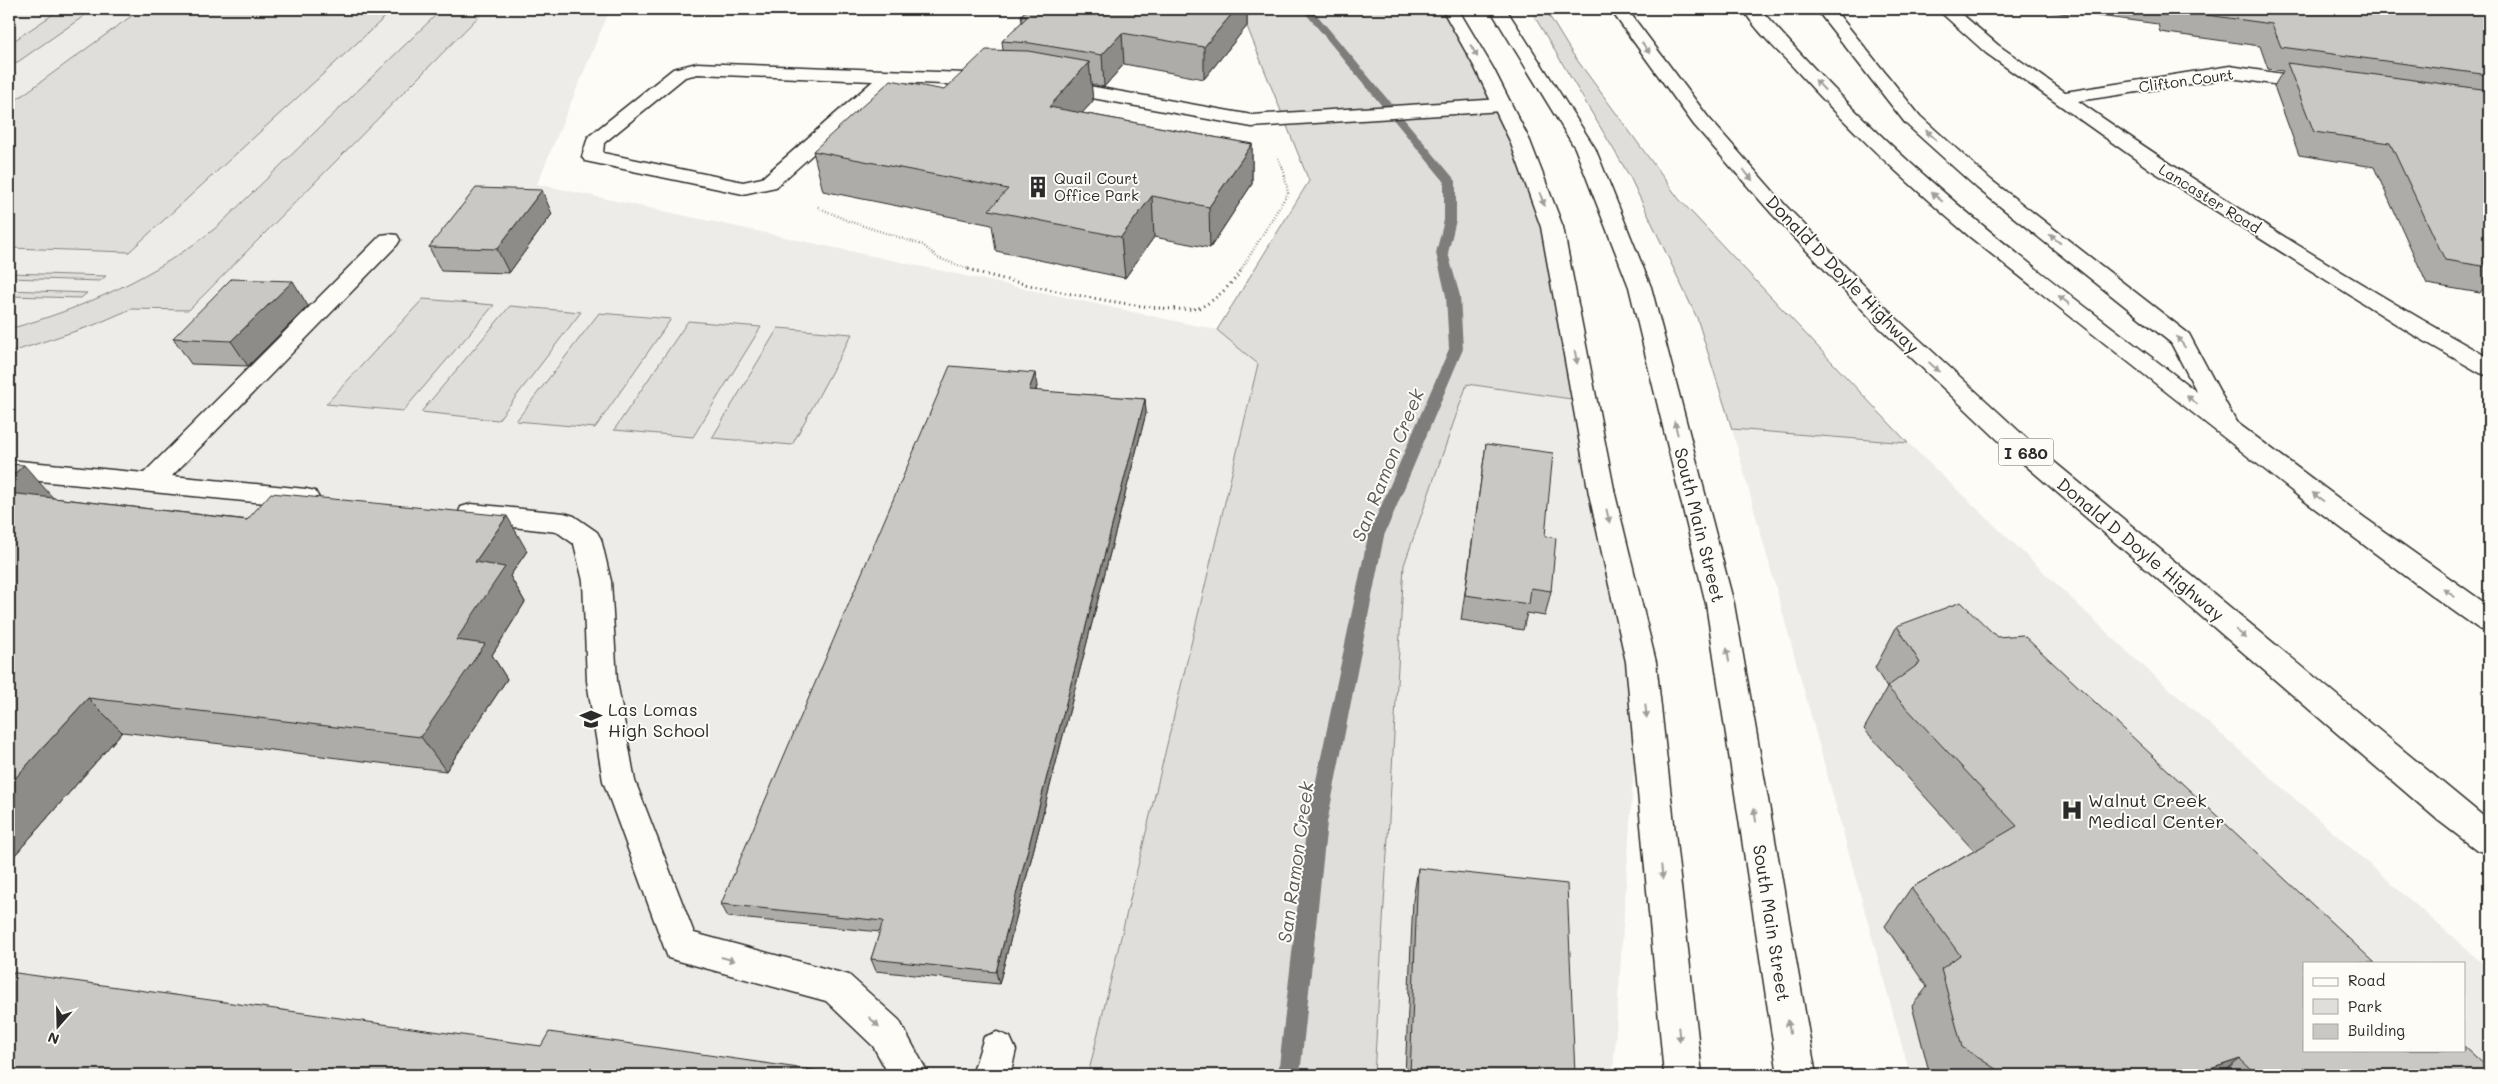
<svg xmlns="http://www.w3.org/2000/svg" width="2498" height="1084" viewBox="0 0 2498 1084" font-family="Mali,sans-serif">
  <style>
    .built { fill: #edece8; fill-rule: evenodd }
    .green { fill: #dfdeda; stroke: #858482 }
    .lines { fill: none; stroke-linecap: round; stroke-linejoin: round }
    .stream { fill: #7e7d7b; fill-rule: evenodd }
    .service-casing { stroke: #2b2b2b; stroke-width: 3 }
    .minor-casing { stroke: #2b2b2b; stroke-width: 3 }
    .secondary-casing { stroke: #2b2b2b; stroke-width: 3 }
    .motorway-casing { stroke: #2b2b2b; stroke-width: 3 }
    .path-far1 { stroke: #2b2b2b; stroke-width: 2.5; stroke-dasharray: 0.5 2.5; stroke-linecap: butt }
    .path { stroke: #2b2b2b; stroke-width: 3; stroke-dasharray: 1 4; stroke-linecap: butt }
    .service { fill: #fdfcf7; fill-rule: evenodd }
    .minor { fill: #fdfcf7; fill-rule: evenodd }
    .secondary { fill: #fdfcf7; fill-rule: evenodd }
    .motorway { fill: #fdfcf7; fill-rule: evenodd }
    .wall { fill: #adaca9; stroke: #2b2b2b }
    .shaded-wall { fill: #8d8c89; stroke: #2b2b2b }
    .building { fill: #c9c8c4; stroke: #2b2b2b }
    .oneway { fill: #9e9e9b }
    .labels { text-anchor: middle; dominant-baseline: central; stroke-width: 4; stroke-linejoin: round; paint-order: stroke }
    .far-street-label { font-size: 15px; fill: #2b2b2b; stroke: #fdfcf7 }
    .far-poi-label { font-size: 15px; fill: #2b2b2b; stroke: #fdfcf7; text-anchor: start }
    .shield { fill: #fdfcf7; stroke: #6a6a68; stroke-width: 1 }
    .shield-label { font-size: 16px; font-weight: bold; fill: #2b2b2b }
    .street-label { font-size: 18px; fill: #2b2b2b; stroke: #fdfcf7 }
    .poi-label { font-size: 18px; fill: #2b2b2b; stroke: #fdfcf7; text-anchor: start }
    .water-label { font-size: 19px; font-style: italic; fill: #5b5b5a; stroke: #fdfcf7 }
  </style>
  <rect width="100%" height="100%" fill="#fdfcf7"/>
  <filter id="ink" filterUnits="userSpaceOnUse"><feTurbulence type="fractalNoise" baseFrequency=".02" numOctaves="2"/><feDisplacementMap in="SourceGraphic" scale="10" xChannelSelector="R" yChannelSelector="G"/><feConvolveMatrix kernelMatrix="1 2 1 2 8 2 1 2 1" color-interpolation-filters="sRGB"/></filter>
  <g filter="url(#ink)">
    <!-- built -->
    <g class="built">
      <path d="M 9,9 L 610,9 L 537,184 L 1217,330 L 1258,363 L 1088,1075 L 9,1075 Z"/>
      <path d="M 1467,384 L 1585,401 L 1641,662 L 1613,1075 L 1374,1075 L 1404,565 Z"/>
      <path d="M 1732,429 L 1908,443 L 2133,657 L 2489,969 L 2489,1075 L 1910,1075 ZM 2304,963 L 2464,963 L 2464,1050 L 2304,1050 Z"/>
    </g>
    <!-- green -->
    <g class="green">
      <path d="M 61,9 L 94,9 L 9,68 L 9,44 Z"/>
      <path d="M 141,9 L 394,9 L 129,252 L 9,248 L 9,105 Z"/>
      <path d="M 442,9 L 486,9 L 189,310 L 131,309 L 94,325 L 9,353 L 9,329 C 85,308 156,276 218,226 Z"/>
      <path d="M 1240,9 L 1450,9 L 1484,68 L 1520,141 L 1585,401 L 1467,384 L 1404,565 L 1374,1075 L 1088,1075 L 1258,364 L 1217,330 L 1309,181 Z"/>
      <path d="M 1530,9 L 1545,9 L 1572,53 L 1679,199 L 1908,443 L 1732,429 L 1697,318 L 1630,177 Z"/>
      <path d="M 9,273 L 106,276 L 100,281 L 9,278 Z"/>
      <path d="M 9,290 L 87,293 L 81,298 L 9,296 Z"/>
      <path d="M 423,299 L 494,305 L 403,411 L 326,404 Z"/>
      <path d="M 510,306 L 581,312 L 498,420 L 421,412 Z"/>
      <path d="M 599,313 L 671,319 L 595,428 L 516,421 Z"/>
      <path d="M 688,321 L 761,327 L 693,437 L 614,430 Z"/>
      <path d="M 778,328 L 852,334 L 792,445 L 712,438 Z"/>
    </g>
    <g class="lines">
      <!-- stream -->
      <path class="stream" d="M 1302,9 L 1312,9 L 1456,181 L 1456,220 L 1448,253 L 1460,296 L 1463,349 L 1384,536 L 1327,823 L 1300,1075 L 1278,1075 L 1307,823 L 1368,536 L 1449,349 L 1446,296 L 1436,253 L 1444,220 L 1444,181 Z"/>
      <!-- service casing -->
      <g class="service-casing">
        <g id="service">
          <path d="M 697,63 L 992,74 L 999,76 L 1001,80 L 999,84 L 992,86 L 894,82 L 776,187 L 743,194 L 585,161 L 582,157 L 588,137 L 673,69 ZM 698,74 L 873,81 L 762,178 L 743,182 L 603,153 L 604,143 L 685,77 Z"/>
          <path d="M 1055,80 L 1252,115 L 1502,99 L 1509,101 L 1511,105 L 1509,109 L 1502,111 L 1252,127 L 1048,90 L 1046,86 L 1048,82 Z"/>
          <path d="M 389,234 L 397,235 L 400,240 L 397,245 L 172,476 L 306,489 L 315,491 L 319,498 L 315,505 L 306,507 L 9,478 L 9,460 L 144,473 L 381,235 Z"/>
          <path d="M 471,504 L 564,513 L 574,516 L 597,532 L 601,539 L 611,581 L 617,681 L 635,781 L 694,933 L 849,975 L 899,1020 L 929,1075 L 889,1075 L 873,1046 L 826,1001 L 668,958 L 603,781 L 587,681 L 583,581 L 574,544 L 557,532 L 461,521 L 458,514 L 461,507 Z"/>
          <path d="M 997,1032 L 1010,1037 L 1016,1050 L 1010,1075 L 972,1075 L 984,1037 Z"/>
        </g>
      </g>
      <!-- minor casing -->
      <g class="minor-casing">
        <path id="minor" d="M 1937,9 L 1956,9 L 1998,45 L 2065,92 L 2230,66 L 2322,80 L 2324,84 L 2322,88 L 2315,90 L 2230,78 L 2078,101 C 2210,193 2349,279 2489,358 L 2489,376 L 2480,373 L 2412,334 L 2151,170 L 1986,53 Z"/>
      </g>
      <!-- secondary casing -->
      <g class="secondary-casing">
        <g id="secondary">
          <path d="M 1442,9 L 1458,9 L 1493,68 L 1530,141 L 1563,227 L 1615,494 L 1656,662 L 1702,1075 L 1664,1075 L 1626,662 L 1589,494 L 1541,227 L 1510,141 L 1475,68 Z"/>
          <path d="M 1490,9 L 1506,9 L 1595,148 L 1651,287 L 1734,604 L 1816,1075 L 1778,1075 L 1706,604 L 1629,287 L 1575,148 Z"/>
        </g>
      </g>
      <!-- motorway casing -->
      <g class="motorway-casing">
        <g id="motorway">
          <path d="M 1610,9 L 1627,9 L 1708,117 L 1786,206 L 1895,317 L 2035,446 L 2489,821 L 2489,854 L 2477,850 L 2439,821 L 2017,458 L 1879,327 L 1772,214 L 1694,125 Z"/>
          <path d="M 1743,9 L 1760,9 C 1814,70 1871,129 1933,183 C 2017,257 2108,324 2197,392 L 2171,343 L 1977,188 L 1906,124 L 1816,9 L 1834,9 L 1920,116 L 1991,180 L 2189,334 L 2236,422 L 2365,518 L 2489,606 L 2489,632 L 2479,629 L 2434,597 L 2302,499 L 1970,237 C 1908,184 1849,129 1795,69 C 1777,50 1755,30 1743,9 Z"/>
        </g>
      </g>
      <!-- path-far1 -->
      <g class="path-far1">
        <path d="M 818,207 L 848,221 L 923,245 L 938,258 L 972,270"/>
        <path d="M 1241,270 L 1288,193 L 1284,172 L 1277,156"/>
      </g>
      <!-- path -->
      <path class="path" d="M 968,269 C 1001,281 1175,319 1201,307 C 1215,301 1234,282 1242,269"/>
      <!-- service -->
      <use href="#service" class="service"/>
      <!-- minor -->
      <use href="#minor" class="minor"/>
      <!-- secondary -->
      <use href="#secondary" class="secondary"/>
      <!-- motorway -->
      <use href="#motorway" class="motorway"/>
    </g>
    <!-- wall -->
    <g class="wall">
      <path d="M 1028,9 L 1247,9 L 1247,26 L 1204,79 L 1124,64 L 1104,87 L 1091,84 L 1093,101 L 1082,113 L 1252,144 L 1252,184 L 1210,248 L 1154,237 L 1125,278 L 996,251 L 992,225 L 823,191 L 813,151 L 944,90 L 1003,50 L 1002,41 L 1022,22 L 1021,15 Z"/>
      <path d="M 2032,9 L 2489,9 L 2489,282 L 2488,282 L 2480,293 L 2427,284 L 2374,167 L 2299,155 L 2274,86 L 2283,71 L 2268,69 L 2260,46 L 2160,32 L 2158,24 L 2069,12 L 2068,14 Z"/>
      <path d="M 552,214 L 509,273 L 441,271 L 429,247 Z"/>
      <path d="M 308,306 L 248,366 L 191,364 L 173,338 Z"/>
      <path d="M 1037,386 L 1036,391 L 1145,399 L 1146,413 L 999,984 L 876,971 L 871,959 L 880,932 L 728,917 L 721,904 Z"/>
      <path d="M 1486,444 L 1545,536 L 1551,591 L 1545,616 L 1527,613 L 1523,630 L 1461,620 Z"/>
      <path d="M 9,464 L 53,498 L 527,551 L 510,576 L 525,602 L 492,655 L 507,679 L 446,771 L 122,732 L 9,862 Z"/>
      <path d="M 1897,626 L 1997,637 L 2489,1075 L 1930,1075 L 1912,1006 L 1927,987 L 1885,926 L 1911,888 L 1974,851 L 1864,729 L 1887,688 L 1875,668 Z"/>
      <path d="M 1418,868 L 1575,1075 L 1405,1075 L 1413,900 Z"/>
    </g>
    <!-- shaded-wall -->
    <g class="shaded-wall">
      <path d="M 1236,9 L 1247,9 L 1247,26 L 1204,79 L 1204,47 Z"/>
      <path d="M 1122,33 L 1124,64 L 1104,87 L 1102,55 Z"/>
      <path d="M 1089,62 L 1093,101 L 1053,146 L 1049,107 Z"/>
      <path d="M 1252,144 L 1252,184 L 1210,248 L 1209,207 Z"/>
      <path d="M 542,190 L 552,214 L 509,273 L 497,249 Z"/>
      <path d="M 1152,196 L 1154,237 L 1125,278 L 1121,237 Z"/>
      <path d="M 293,281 L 308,306 L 248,366 L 231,341 Z"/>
      <path d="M 1035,373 L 1037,386 L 1031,404 L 1029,390 Z"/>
      <path d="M 1145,399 L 1146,413 L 999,984 L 996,972 Z"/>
      <path d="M 9,410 L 12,413 L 9,416 Z"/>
      <path d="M 24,465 L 55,500 L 9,506 L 9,479 Z"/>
      <path d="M 507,516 L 527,551 L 510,576 L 525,602 L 492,655 L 507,679 L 446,771 L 421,737 L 456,640 L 475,562 Z"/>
      <path d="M 88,698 L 122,732 L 9,862 L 9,785 Z"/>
      <path d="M 2240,1059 L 2220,1075 L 2192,1075 Z"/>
    </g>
    <!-- building -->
    <g class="building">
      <path d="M 1028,9 L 1236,9 L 1204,47 L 1122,33 L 1102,55 L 1030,43 L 1002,41 L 1028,16 L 1021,15 Z"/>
      <path d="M 2170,9 L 2489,9 L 2489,75 L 2281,47 L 2272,24 L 2171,10 Z"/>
      <path d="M 986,50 L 1028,51 L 1089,62 L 1049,107 L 1252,144 L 1209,207 L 1152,196 L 1121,237 L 989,210 L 1008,189 L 813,151 L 891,80 L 944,90 Z"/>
      <path d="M 2287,63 L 2489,90 L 2489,267 L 2445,260 L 2390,143 L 2314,132 Z"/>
      <path d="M 476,188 L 542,190 L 497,249 L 429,247 Z"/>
      <path d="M 231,279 L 293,281 L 231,341 L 173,338 Z"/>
      <path d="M 950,366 L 1035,373 L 1029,390 L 1145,399 L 996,972 L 871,959 L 883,921 L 721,904 Z"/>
      <path d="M 1486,444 L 1553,453 L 1545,536 L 1556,538 L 1551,591 L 1531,588 L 1529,604 L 1465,595 Z"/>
      <path d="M 9,464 L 24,465 L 9,479 Z"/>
      <path d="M 9,493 L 247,520 L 271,493 L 507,516 L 475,562 L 505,567 L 456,640 L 485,644 L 421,737 L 88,698 L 9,785 Z"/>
      <path d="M 1961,602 L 1997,637 L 2023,635 L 2375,963 L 2304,963 L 2304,1050 L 2464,1050 L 2464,1046 L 2489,1069 L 2489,1075 L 2257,1075 L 2240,1059 L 2192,1075 L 2005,1075 L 1962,1047 L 1941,969 L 1960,955 L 1911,888 L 2017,826 L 1887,687 L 1920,663 L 1897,626 Z"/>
      <path d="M 1418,868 L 1567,884 L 1575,1075 L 1410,1075 Z"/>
      <path d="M 9,972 L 541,1046 L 549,1032 L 840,1074 L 839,1075 L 9,1075 Z"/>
    </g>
    <!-- one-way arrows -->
    <defs><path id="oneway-solid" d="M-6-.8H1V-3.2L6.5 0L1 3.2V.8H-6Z" transform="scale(1.25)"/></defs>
    <g class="oneway">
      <use href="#oneway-solid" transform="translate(1646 48) rotate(53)"/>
      <use href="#oneway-solid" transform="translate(1474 51) rotate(60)"/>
      <use href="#oneway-solid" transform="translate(1820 85) rotate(-133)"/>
      <use href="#oneway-solid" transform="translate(1931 135) rotate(-138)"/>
      <use href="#oneway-solid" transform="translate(1748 175) rotate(49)"/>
      <use href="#oneway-solid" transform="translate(1937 197) rotate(-140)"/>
      <use href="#oneway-solid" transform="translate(1542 199) rotate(70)"/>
      <use href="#oneway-solid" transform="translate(2055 239) rotate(-142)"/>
      <use href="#oneway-solid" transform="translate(2064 300) rotate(-142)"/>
      <use href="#oneway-solid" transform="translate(2181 342) rotate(-127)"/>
      <use href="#oneway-solid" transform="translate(1576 357) rotate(79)"/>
      <use href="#oneway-solid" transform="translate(1934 367) rotate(43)"/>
      <use href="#oneway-solid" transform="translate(2192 400) rotate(-142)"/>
      <use href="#oneway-solid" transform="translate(1676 428) rotate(-104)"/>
      <use href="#oneway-solid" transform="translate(2318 497) rotate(-143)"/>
      <use href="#oneway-solid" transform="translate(1608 516) rotate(77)"/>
      <use href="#oneway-solid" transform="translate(2449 593) rotate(-146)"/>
      <use href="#oneway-solid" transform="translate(2241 634) rotate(40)"/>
      <use href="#oneway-solid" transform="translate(1728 655) rotate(-99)"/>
      <use href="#oneway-solid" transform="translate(1646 711) rotate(84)"/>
      <use href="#oneway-solid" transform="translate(1755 815) rotate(-99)"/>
      <use href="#oneway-solid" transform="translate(1662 872) rotate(84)"/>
      <use href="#oneway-solid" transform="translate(728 959) rotate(15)"/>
      <use href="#oneway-solid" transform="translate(874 1022) rotate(43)"/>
      <use href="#oneway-solid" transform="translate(1789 1027) rotate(-99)"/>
      <use href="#oneway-solid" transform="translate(1679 1034) rotate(84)"/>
    </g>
  </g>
  <!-- icons -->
  <defs>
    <g id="building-bare" transform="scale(1.725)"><path d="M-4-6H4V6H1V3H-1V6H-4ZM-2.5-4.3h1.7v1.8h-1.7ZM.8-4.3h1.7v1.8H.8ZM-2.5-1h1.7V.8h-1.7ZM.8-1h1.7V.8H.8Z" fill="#2b2b2b" stroke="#fdfcf7" stroke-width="2.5" paint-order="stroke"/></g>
    <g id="school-bare" transform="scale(1.725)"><path d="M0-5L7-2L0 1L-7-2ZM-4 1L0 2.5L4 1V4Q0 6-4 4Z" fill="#2b2b2b" stroke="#fdfcf7" stroke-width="2.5" paint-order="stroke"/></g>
    <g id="hospital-bare" transform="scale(1.725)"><path d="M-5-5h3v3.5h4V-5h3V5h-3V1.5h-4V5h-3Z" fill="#2b2b2b" stroke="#fdfcf7" stroke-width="2.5" paint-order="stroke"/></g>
  </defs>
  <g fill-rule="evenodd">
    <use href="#building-bare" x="1038" y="187"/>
    <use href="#school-bare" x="591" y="719"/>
    <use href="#hospital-bare" x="2072" y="810"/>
  </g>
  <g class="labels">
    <!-- far-street labels -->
    <g class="far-street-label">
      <text transform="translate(2186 80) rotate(-8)">Clifton Court</text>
      <text transform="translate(2210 198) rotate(32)">Lancaster Road</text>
    </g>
    <!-- far-poi labels -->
    <g class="far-poi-label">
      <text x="1054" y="178">Quail Court<tspan x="1054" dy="17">Office Park</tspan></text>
    </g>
    <!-- shield labels -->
    <rect class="shield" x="1998.5" y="438.5" width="55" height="27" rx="4"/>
    <g class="shield-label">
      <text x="2026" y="452">I 680</text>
    </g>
    <!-- street labels -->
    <g class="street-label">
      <text transform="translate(1843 274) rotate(46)">Donald D Doyle Highway</text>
      <text transform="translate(1700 525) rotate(76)">South Main Street</text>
      <text transform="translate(2141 549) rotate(40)">Donald D Doyle Highway</text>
      <text transform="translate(1772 923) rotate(81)">South Main Street</text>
    </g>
    <!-- poi labels -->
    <g class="poi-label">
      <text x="608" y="709">Las Lomas<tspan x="608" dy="21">High School</tspan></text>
      <text x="2088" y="800">Walnut Creek<tspan x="2088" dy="21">Medical Center</tspan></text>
    </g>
    <!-- water labels -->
    <g class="water-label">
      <text transform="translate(1387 465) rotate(-68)">San Ramon Creek</text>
      <text transform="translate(1295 862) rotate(-82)">San Ramon Creek</text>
    </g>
  </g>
  <!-- margin -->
  <rect width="2498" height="1084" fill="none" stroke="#fdfcf7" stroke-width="30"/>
  <rect x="15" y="15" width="2468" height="1054" fill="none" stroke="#2b2b2b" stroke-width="2" filter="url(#ink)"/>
  <!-- legend -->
  <rect x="2303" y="962" width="162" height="90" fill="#fdfcf7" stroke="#a9a8a5"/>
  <rect x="2313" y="978" width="25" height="8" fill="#fdfcf7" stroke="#a9a8a5"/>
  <text x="2348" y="986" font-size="15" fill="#2b2b2b">Road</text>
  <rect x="2313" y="999" width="25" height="15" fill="#dfdeda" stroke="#a9a8a5"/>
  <text x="2348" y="1012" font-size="15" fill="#2b2b2b">Park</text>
  <rect x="2313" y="1024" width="25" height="15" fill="#c9c8c4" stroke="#a9a8a5"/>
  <text x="2348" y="1036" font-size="15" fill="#2b2b2b">Building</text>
  <!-- north arrow -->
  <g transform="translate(58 1026) rotate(200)" stroke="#fdfcf7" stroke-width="4" paint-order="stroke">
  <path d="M0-4L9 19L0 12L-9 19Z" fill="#2b2b2b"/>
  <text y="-8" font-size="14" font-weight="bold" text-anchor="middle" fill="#2b2b2b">N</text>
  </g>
</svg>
